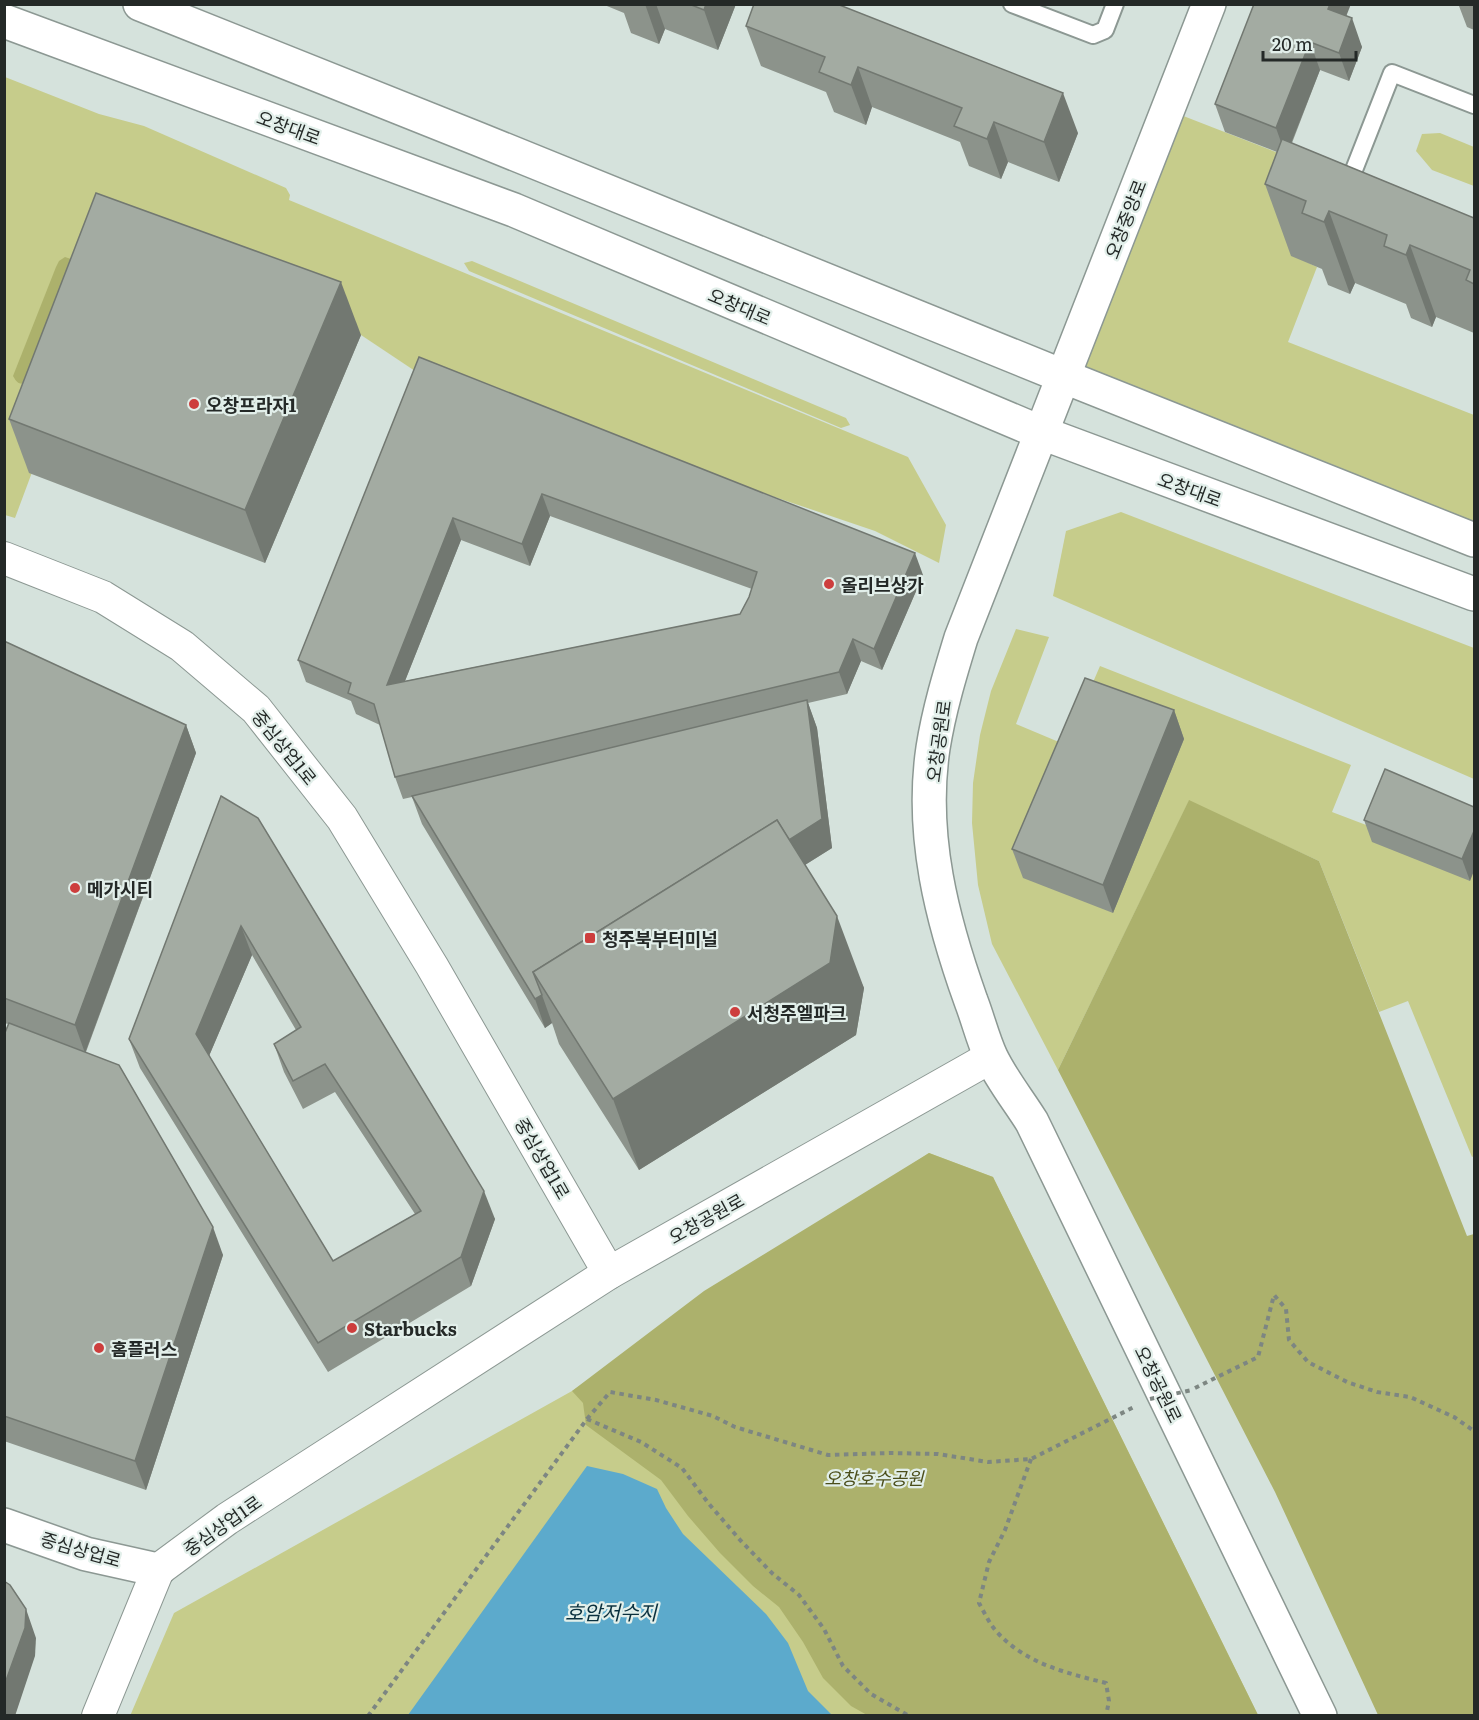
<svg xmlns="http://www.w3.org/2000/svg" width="1479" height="1720" viewBox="0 0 1479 1720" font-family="Literata,'Noto Sans KR',serif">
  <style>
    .green { fill: #c6cc8b }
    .forest { fill: #acb16c }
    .water { fill: #5caacc }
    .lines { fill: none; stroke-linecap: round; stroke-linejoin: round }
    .service-casing { stroke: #8c9893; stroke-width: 20 }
    .minor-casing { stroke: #8c9893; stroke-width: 34 }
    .tertiary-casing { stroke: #8c9893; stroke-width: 36 }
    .secondary-casing { stroke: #8c9893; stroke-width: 36 }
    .path { stroke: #7d8682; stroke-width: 4; stroke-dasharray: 4.5 4.5; stroke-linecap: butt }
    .service { stroke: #fff; stroke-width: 16 }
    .minor { stroke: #fff; stroke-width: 32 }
    .tertiary { stroke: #fff; stroke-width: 33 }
    .secondary { stroke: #fff; stroke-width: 33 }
    .path-bridge { stroke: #7d8682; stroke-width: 4; stroke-dasharray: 4.5 4.5; stroke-linecap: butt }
    .wall { fill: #8c938b; fill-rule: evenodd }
    .shaded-wall { fill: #727871 }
    .building { fill: #a3aba2; stroke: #727871; stroke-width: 1.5; fill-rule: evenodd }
    .poi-dot { fill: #cd3e3d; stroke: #e2efea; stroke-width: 2 }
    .labels { text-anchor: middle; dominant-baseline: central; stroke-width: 4.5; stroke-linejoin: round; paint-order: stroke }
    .street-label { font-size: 18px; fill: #242927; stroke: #e2efea }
    .poi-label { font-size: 18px; font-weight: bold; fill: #242927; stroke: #e2efea; text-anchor: start }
    .park-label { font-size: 18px; font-style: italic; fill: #4b4e1a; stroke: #e2efea }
    .water-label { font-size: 20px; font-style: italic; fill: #0a303e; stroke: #e2efea }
  </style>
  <rect width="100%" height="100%" fill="#d5e2dc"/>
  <!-- green -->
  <g class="green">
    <path d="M 5,77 L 99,114 L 144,126 L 286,188 L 290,195 L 289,200 L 908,457 L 946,525 L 939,563 L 875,531 L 427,379 L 361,335 L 116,247 L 15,518 L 5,515 Z"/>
    <path d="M 1168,110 L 1286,156 L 1292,255 L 1317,267 L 1288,342 L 1474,415 L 1474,536 L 1065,377 Z"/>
    <path d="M 1440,133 L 1474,147 L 1474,186 L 1432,170 L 1416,151 L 1422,134 Z"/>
    <path d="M 472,261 L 846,418 L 850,425 L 841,428 L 469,271 L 464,263 Z"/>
    <path d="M 1121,512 L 1474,648 L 1474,779 L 1053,596 L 1066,531 Z"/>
    <path d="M 1016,629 L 1049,637 L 1016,724 L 1066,745 L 1100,666 L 1351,765 L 1332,812 L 1474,866 L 1474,1156 L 1472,1157 L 1408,1001 L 1379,1012 L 1319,861 L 1189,801 L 1058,1070 L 992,944 L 978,885 L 972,823 L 973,783 L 980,735 L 991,691 Z"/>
    <path d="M 929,1153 L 993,1177 L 1258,1715 L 130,1716 L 174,1613 L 572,1391 Z"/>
  </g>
  <!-- forest -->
  <g class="forest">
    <path d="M 65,257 L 71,259 L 27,383 C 19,385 17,383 13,376 L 56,267 L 59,261 Z"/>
    <path d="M 1189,800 L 1319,861 L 1467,1236 L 1474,1234 L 1474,1715 L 1378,1715 L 1275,1492 L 1058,1070 Z"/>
    <path d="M 929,1153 L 993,1177 L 1258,1715 L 867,1715 L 851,1706 L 823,1678 L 803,1642 L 779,1607 L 753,1586 L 720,1553 L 688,1516 L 661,1480 L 586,1425 L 583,1403 L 572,1391 L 704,1291 Z"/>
  </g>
  <!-- water -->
  <path class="water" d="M 587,1466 L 623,1474 L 657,1489 L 666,1508 L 683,1534 L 766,1614 L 788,1643 L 808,1691 L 832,1715 L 408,1715 Z"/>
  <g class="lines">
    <!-- service casing -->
    <g class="service-casing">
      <g id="service">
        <path d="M 1012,4 L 1093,35 L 1105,30 L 1115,4"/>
        <path d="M 1359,184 L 1350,180 L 1392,73 L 1474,105"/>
      </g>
    </g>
    <!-- minor casing -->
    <g class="minor-casing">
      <g id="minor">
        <path d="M 4,558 L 103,597 L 182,646 L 256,709 L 342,818 L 432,966 L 609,1273"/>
        <path d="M 98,1716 L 158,1570 L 227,1519 L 609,1273 L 991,1057"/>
      </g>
    </g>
    <!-- tertiary casing -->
    <g class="tertiary-casing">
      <g id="tertiary">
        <path d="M 1209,4 L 961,638 C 950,674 939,710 933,748 C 920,835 942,920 971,1001 C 978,1019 983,1040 991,1057 C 1002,1080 1019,1101 1032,1122 L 1320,1716"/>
        <path d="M 4,1525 L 86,1554 L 158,1570"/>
      </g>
    </g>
    <!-- secondary casing -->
    <g class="secondary-casing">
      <g id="secondary">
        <path d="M 140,4 L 478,139 L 1065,377 L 1474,540"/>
        <path d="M 4,21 L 514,210 L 1042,433 L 1474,594"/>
      </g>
    </g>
    <!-- path -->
    <g class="path">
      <path d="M 1195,1388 L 1258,1357 L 1274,1295 L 1286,1309 L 1289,1340 L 1308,1362 L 1347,1382 L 1377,1392 L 1410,1397 L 1454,1417 L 1474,1431"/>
      <path d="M 587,1419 L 610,1392 L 656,1400 L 713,1416 L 735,1427 L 828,1455 L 889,1453 L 938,1454 L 988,1462 L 1031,1459 L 1136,1406"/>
      <path d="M 1031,1459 L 1005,1530 L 989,1562 L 979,1603 C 984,1612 989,1623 996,1631 C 1024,1663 1066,1673 1106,1683 L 1109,1701 L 1106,1716"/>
      <path d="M 368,1716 L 587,1419 L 641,1442 L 682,1468 L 709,1504 L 741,1541 L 773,1574 L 799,1595 L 824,1629 L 843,1666 L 871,1694 L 909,1716"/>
    </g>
    <!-- service -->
    <use href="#service" class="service"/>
    <!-- minor -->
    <use href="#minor" class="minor"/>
    <!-- tertiary -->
    <use href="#tertiary" class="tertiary"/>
    <!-- secondary -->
    <use href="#secondary" class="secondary"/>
    <!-- path-bridge -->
    <path class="path-bridge" d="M 1150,1399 L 1192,1390"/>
  </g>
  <!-- wall -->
  <g class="wall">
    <path d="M 602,4 L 736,4 L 718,50 L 665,29 L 659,44 L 631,33 L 624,13 Z"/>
    <path d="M 1455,4 L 1474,4 L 1474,30 L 1467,27 L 1459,6 Z"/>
    <path d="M 1347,16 L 1362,47 L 1349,81 L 1320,70 L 1292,143 L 1474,218 L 1474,333 L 1436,317 L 1432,327 L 1411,318 L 1406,304 L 1355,283 L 1350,294 L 1328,285 L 1322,269 L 1291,256 L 1265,184 L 1277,152 L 1225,132 L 1215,104 Z"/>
    <path d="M 746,26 L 1078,133 L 1059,182 L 1008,162 L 1001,179 L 969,166 L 960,142 L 872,107 L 866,125 L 834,112 L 826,92 L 761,66 Z"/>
    <path d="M 361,335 L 265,563 L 29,473 L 9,419 Z"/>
    <path d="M 419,357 L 923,575 L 882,670 L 861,661 L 847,694 L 808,703 L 817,728 L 832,848 L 805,865 L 864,988 L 856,1035 L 639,1170 L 559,1044 L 552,1023 L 545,1028 L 422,824 L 412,797 L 403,799 L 395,777 L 380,725 L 356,714 L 351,701 L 306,682 L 298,660 ZM 550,516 L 752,589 L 749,597 L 740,614 L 405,681 L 461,540 L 530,566 Z"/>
    <path d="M 4,641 L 186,725 L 196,753 L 86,1052 L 223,1255 L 146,1490 L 4,1441 L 4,1035 L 8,1024 L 4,1023 Z"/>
    <path d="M 1174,710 L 1184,739 L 1113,913 L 1023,878 L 1012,849 Z"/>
    <path d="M 221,796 L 495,1219 L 471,1286 L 328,1372 L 140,1068 L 129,1039 ZM 252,955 L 296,1030 L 274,1044 L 284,1072 L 303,1109 L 335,1092 L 415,1214 L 333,1261 L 209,1056 Z"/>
    <path d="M 1474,807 L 1470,881 L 1372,842 L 1364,820 Z"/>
  </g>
  <!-- shaded-wall -->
  <g class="shaded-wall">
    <path d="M 645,4 L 656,4 L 665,29 L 659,44 Z"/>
    <path d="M 706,4 L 736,4 L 718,50 L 704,10 Z"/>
    <path d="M 1330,4 L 1351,4 L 1338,37 L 1328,9 Z"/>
    <path d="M 1352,18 L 1362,47 L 1349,81 L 1339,53 Z"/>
    <path d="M 1310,42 L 1320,70 L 1286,156 L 1276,128 Z"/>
    <path d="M 858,67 L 872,107 L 866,125 L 851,85 Z"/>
    <path d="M 1063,93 L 1078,133 L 1059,182 L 1044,142 Z"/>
    <path d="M 994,122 L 1008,162 L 1001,179 L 987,139 Z"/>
    <path d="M 1329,211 L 1355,283 L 1350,294 L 1324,222 Z"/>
    <path d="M 1410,245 L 1436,317 L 1432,327 L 1406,255 Z"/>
    <path d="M 341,282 L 361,335 L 265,563 L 245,510 Z"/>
    <path d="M 542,494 L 550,516 L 530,566 L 522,544 Z"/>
    <path d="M 453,518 L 461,540 L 395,706 L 387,685 Z"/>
    <path d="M 915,553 L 923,575 L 882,670 L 874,649 Z"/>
    <path d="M 853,639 L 861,661 L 847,694 L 839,672 Z"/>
    <path d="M 807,700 L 817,728 L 832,848 L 562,1017 Z"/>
    <path d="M 1174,710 L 1184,739 L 1113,913 L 1103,885 Z"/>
    <path d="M 186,725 L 196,753 L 85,1053 L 75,1025 Z"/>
    <path d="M 1474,831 L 1474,871 L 1470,881 L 1462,859 Z"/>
    <path d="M 837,916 L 864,988 L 856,1035 L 639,1170 L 613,1099 Z"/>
    <path d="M 241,926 L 252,955 L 206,1063 L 196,1034 Z"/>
    <path d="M 542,995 L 552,1023 L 545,1028 L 535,999 Z"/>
    <path d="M 484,1191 L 495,1219 L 471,1286 L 461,1257 Z"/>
    <path d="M 213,1227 L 223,1255 L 146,1490 L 135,1461 Z"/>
    <path d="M 26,1609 L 36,1638 L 35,1656 L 15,1716 L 4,1716 L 4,1686 Z"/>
  </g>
  <!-- building -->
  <g class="building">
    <path d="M 689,4 L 706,4 L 704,10 Z"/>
    <path d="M 754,4 L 837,4 L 1063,93 L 1044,142 L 994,122 L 987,139 L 954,126 L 962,108 L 858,67 L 851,85 L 819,72 L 825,57 L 746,26 Z"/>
    <path d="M 1254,4 L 1330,4 L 1328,9 L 1352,18 L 1339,53 L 1310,42 L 1276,128 L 1215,104 Z"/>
    <path d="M 1282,139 L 1474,218 L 1474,284 L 1466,280 L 1470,270 L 1410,245 L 1406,255 L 1384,246 L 1387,235 L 1329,211 L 1324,222 L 1302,213 L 1306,201 L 1265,184 Z"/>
    <path d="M 96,193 L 341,282 L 245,510 L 9,419 Z"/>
    <path d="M 419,357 L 915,553 L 874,649 L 853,639 L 839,672 L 395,777 L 374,704 L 348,693 L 351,683 L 298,660 ZM 542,494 L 757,572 L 749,597 L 740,614 L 387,685 L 453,518 L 522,544 Z"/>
    <path d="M 4,641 L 186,725 L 75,1025 L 4,998 Z"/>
    <path d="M 1085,678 L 1174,710 L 1103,885 L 1012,849 Z"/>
    <path d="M 807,700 L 822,819 L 789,840 L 777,820 L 533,972 L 542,995 L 535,999 L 412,796 Z"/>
    <path d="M 1385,769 L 1474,807 L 1474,831 L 1462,859 L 1364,820 Z"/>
    <path d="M 221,796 L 258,818 L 484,1191 L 461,1257 L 318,1343 L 129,1039 ZM 241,926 L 301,1027 L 274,1044 L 293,1081 L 325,1064 L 421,1211 L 333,1261 L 196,1034 Z"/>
    <path d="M 777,820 L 837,916 L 830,963 L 613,1099 L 533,972 Z"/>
    <path d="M 9,1023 L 119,1065 L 213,1227 L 135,1461 L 4,1416 L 4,1035 Z"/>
    <path d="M 4,1581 L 10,1585 L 26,1609 L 25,1628 L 4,1686 Z"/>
  </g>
  <!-- markers -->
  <g class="poi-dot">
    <circle cx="194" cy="404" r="6"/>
    <circle cx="829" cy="584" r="6"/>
    <circle cx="75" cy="888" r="6"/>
    <rect x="584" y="932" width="12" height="12" rx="3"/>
    <circle cx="735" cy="1012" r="6"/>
    <circle cx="352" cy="1328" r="6"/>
    <circle cx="99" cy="1348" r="6"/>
  </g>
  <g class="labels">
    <!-- street labels -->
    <g class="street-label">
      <text transform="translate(289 127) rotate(20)">오창대로</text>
      <text transform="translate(1125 219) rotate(-69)">오창중앙로</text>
      <text transform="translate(740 306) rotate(23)">오창대로</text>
      <text transform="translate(1190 489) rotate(20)">오창대로</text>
      <text transform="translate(938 741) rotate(-82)">오창공원로</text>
      <text transform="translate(285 747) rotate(51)">중심상업1로</text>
      <text transform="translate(543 1158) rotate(60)">중심상업1로</text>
      <text transform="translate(706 1218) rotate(-29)">오창공원로</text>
      <text transform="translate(1159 1384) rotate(64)">오창공원로</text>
      <text transform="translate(222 1525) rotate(-35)">중심상업1로</text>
      <text transform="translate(81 1549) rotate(16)">중심상업로</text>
    </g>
    <!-- poi labels -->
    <g class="poi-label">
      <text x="206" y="404">오창프라자1</text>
      <text x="841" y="584">올리브상가</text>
      <text x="87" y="888">메가시티</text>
      <text x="602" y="938">청주북부터미널</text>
      <text x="747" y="1012">서청주엘파크</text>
      <text x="364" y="1328">Starbucks</text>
      <text x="111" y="1348">홈플러스</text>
    </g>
    <!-- park labels -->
    <g class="park-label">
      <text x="874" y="1477">오창호수공원</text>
    </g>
    <!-- water labels -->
    <g class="water-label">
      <text x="611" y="1611">호암저수지</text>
    </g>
  </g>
  <!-- border -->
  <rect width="1479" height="1720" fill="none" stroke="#242927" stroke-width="12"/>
  <!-- scale -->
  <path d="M1263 51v9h93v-9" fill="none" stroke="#242927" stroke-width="3"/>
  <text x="1272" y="51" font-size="18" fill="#242927" stroke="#e2efea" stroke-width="4.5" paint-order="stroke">20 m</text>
</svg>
